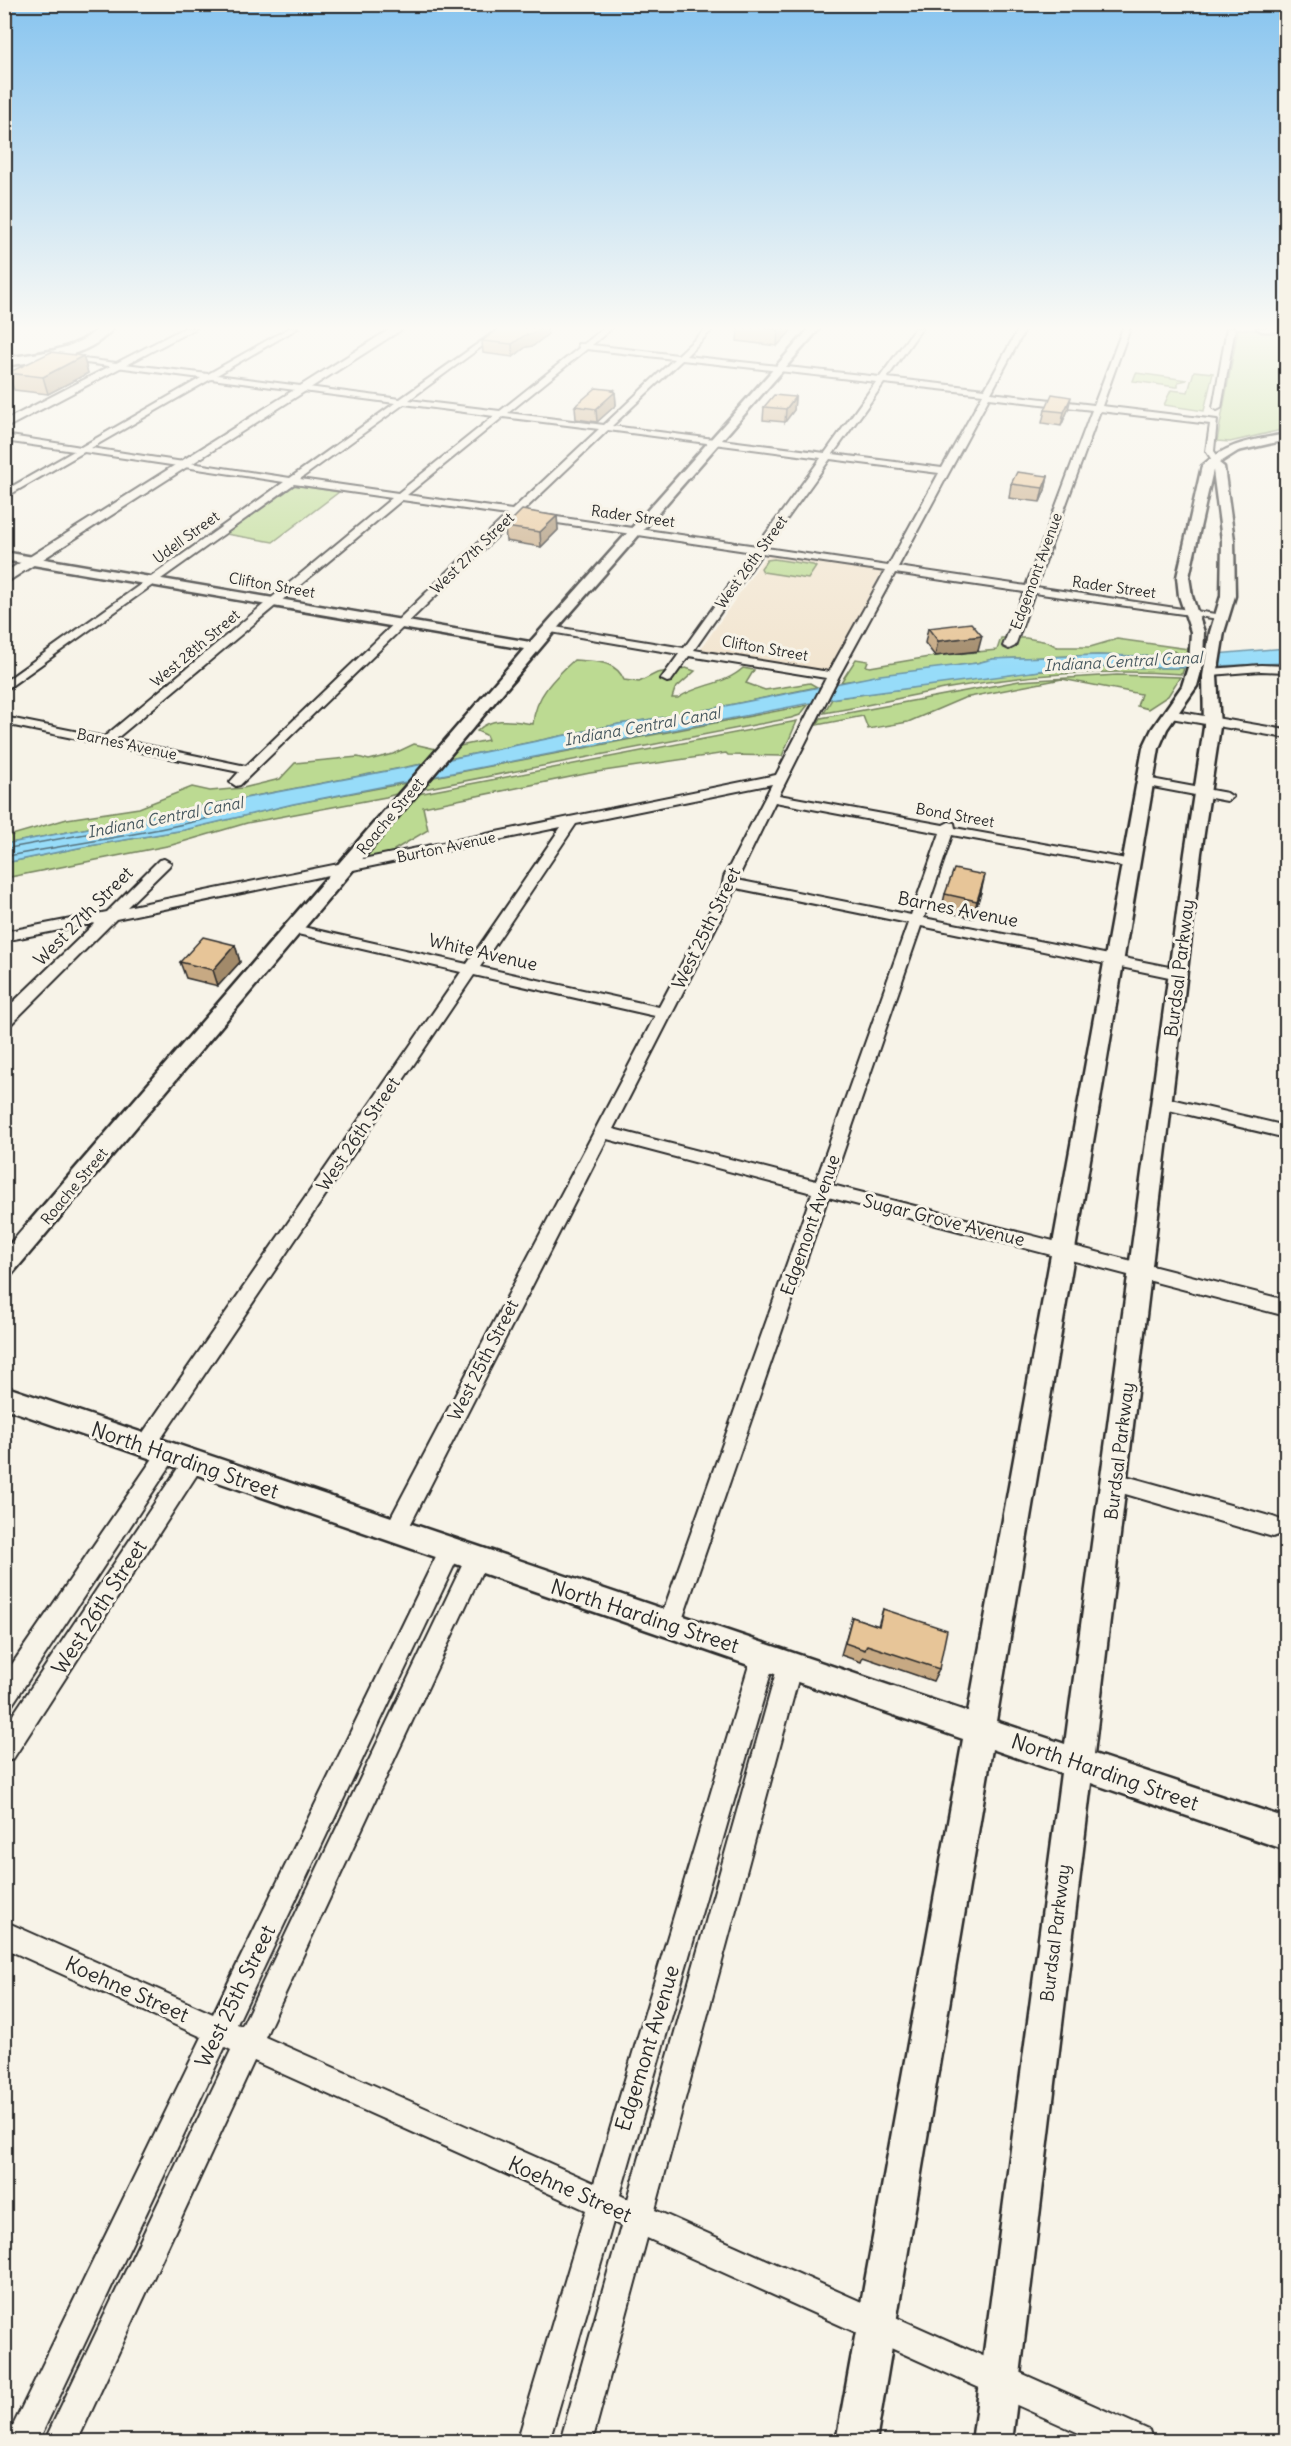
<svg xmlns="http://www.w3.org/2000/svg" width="1291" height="2446" viewBox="0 0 1291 2446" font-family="Delius,sans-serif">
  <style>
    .built { fill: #f2e5d0 }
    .green { fill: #bcda92; stroke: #74825e; stroke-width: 1.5 }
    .water { fill: #97dcf9; stroke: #6c95a7; stroke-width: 1.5 }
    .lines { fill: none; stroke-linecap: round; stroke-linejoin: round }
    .shore { stroke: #56727d; stroke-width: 1.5 }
    .minor-casing { stroke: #2b2b2b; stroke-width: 4 }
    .tertiary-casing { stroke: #2b2b2b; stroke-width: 5 }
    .secondary-casing { stroke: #2b2b2b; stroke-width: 4 }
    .primary-casing { stroke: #2b2b2b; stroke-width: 5 }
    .motorway-casing { stroke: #2b2b2b; stroke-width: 5 }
    .minor { fill: #f7f3e8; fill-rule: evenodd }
    .tertiary { fill: #f7f3e8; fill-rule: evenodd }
    .secondary { fill: #f7f3e8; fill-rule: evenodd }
    .primary { fill: #f7f3e8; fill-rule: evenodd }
    .motorway { fill: #f7f3e8; fill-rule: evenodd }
    .wall { fill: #c7a983; stroke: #2b2b2b; stroke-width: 1.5 }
    .shaded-wall { fill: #a28a6a; stroke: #2b2b2b; stroke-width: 1.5 }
    .building { fill: #e7c598; stroke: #2b2b2b; stroke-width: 1.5 }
    .labels { text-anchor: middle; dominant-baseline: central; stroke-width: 6; stroke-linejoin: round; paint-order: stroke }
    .far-street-label { font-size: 15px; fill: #2b2b2b; stroke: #f7f3e8 }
    .far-water-label { font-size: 16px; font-style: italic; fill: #46575e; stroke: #f7f3e8 }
    .street-label { font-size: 18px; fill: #2b2b2b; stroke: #f7f3e8 }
    .near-street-label { font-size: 21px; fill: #2b2b2b; stroke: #f7f3e8 }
  </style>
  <rect width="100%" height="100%" fill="#f7f3e8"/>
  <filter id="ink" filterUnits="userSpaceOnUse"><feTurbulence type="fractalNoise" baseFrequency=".0167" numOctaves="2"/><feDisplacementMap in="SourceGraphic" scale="12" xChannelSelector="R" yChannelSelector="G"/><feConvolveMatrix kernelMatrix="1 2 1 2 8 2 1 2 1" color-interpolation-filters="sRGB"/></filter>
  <g filter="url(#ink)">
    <!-- built -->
    <path class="built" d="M 766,555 L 882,572 L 828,671 L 700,650 Z"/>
    <!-- green -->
    <g class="green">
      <path d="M 1238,329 L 1286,332 L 1286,429 L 1230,442 L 1217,441 Z"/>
      <path d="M 1194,371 L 1213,373 L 1204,411 L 1164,405 L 1171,390 L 1188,392 Z"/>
      <path d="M 1136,373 L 1187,380 L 1178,382 L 1178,387 L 1176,387 L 1133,381 Z"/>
      <path d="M 295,485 L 339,492 L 273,542 L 226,534 Z"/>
      <path d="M 774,559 L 813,565 L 816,567 L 808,579 L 763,572 L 761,568 L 767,560 Z"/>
      <path d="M 1001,638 L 1026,638 L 1048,642 L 1057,647 L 1090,647 L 1117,639 L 1188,649 L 1186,657 L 1155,657 L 1177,653 L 1175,651 L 1143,657 L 1098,655 L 993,659 L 977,663 L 841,682 L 856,659 L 868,661 L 866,666 L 870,667 L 935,656 L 997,650 Z"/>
      <path d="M 574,660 C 594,662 615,659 624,680 L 639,682 L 657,673 L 686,668 L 695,671 L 675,689 L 672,698 L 678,698 C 698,684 725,685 743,668 L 754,670 L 746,683 L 765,690 L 810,683 L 817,687 L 685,714 L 619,724 L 449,759 L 460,746 L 488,740 L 486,735 L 477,731 C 492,716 513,721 533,724 C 535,696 555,677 574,660 Z"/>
      <path d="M 1092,667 L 1088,668 L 1091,670 L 1106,667 L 1184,668 L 1182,674 C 1104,669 1026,674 950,688 C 908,696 866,706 824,713 L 832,699 L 836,698 L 1016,673 Z"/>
      <path d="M 1117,675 L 1180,677 L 1168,696 L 1148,709 L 1137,706 L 1141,694 L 1062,679 L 964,698 L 908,722 L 868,729 L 863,716 L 817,725 L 821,718 L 1019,681 Z"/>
      <path d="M 808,705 L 800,715 L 791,718 L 423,789 L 434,777 Z"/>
      <path d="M 797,721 L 782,756 L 728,755 L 726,753 L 590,773 L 423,807 L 428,830 L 394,850 L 395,855 L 369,858 L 366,856 L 418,794 Z"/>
      <path d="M 414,744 L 436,749 L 422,764 L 5,844 L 5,837 L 67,819 L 139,808 L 192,787 L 210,791 L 243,788 L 280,779 L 295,763 L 358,757 L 369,760 L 393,754 Z"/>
      <path d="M 406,783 L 396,794 L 386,797 L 247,823 L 172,845 L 5,878 L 5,863 L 83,847 L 184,830 L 293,804 Z"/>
    </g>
    <!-- water -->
    <path class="water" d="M 1286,648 L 1286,663 L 1177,668 L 1092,667 L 1047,670 L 836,698 L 293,804 L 184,830 L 83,847 L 5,863 L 5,844 L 450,759 L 619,724 L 685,714 L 880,675 L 977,663 L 993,659 L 1098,655 L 1181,657 Z"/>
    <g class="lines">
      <!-- shore -->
      <path class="shore" d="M 4,849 L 211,811 L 215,813 L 213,817 C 145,835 73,843 4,857"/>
      <!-- minor casing -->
      <g class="minor-casing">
        <g id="minor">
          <path d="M 289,328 L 298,328 L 217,375 L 400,399 L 500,328 L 507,328 L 409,400 L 500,411 L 579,348 L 578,344 L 584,344 L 604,328 L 612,328 L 592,345 L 678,355 L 707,328 L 714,328 L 686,356 L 880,377 L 915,328 L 922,328 L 887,378 L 985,389 L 1019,328 L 1026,328 L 991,393 L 1094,405 L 1123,328 L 1130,328 L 1102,406 L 1217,420 L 1214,451 L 1219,458 L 1212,460 L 1206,451 L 1210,424 L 1100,411 L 1036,587 L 1222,615 L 1227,618 L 1226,620 L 1034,593 L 1015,646 L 1009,649 L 1003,646 L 1024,592 L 895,573 L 839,676 L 779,795 L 943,825 L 949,822 L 954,823 L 955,828 L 1137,861 L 1139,864 L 1137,867 L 1132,868 L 952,835 L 924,918 L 1179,969 L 1187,974 L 1179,979 L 921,926 L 832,1185 L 1286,1300 L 1286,1316 L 828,1197 L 681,1623 L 678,1631 L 670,1634 L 662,1631 L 659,1623 L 812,1193 L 607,1139 L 403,1539 L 395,1542 L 387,1539 L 384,1532 L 387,1525 L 655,1016 L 474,975 L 152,1452 L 145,1455 L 138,1452 L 135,1446 L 138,1440 L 461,972 L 289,932 L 287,929 L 289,926 L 294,925 L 467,964 L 561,827 L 116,919 L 10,1025 L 4,1026 L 4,1011 L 95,923 L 4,941 L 4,932 L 107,912 L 159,860 L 164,859 L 171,863 L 169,866 L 127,907 L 776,775 L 826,678 L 689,656 L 671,681 L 667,682 L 661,679 L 679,654 L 545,631 L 544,629 L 549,626 L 684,648 L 753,552 L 517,517 L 240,785 L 236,786 L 230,782 L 239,772 L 4,724 L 4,717 L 104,737 L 392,498 L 294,484 L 4,691 L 4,682 L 284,482 L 84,452 L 4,498 L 4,491 L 74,451 L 4,441 L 4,435 L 81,447 L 201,378 L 78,362 L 75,362 L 75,358 L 208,374 ZM 587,349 L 674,359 L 604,425 L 508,413 ZM 682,360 L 876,382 L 825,453 L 612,426 ZM 211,379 L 395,403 L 290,478 L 91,448 ZM 884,383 L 983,394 L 942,468 L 833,454 ZM 989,398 L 1092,410 L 1026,586 L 898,567 ZM 404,404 L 494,416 L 398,493 L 300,479 ZM 503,417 L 599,429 L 512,510 L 407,495 ZM 608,430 L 821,458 L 757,546 L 522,512 ZM 830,459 L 939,473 L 888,566 L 766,548 ZM 402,500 L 507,515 L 246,766 L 116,739 ZM 762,553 L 885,571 L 829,672 L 694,650 ZM 772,784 L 724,877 L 722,888 L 659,1007 L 480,967 L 576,824 ZM 775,802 L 940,833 L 911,915 L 737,880 ZM 736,888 L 908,923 L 816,1181 L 613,1129 Z"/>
          <path d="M 1227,328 L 1235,328 L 1221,408 L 1217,410 L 1213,408 Z"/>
          <path d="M 1261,665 L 1286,666 L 1286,672 L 1261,671 L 1211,675 L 1205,672 L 1211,669 Z"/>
          <path d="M 1169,710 L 1286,730 L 1286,738 L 1165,717 L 1163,714 Z"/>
          <path d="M 1146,778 L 1227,793 L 1233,797 L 1227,801 L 1142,785 L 1140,782 L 1142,779 Z"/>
          <path d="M 1162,1097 L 1286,1126 L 1286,1138 L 1156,1107 L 1154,1103 L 1156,1099 Z"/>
          <path d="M 167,1445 L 174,1448 L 177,1454 L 174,1460 L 12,1705 L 4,1709 L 4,1676 L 160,1448 Z"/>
          <path d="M 193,1454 L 200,1456 L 203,1463 L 200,1470 L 13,1759 L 4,1762 L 4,1728 L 186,1456 Z"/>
          <path d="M 1115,1473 L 1273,1517 L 1281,1520 L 1284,1527 L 1281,1534 L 1273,1537 L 1115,1491 L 1108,1489 L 1104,1482 L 1108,1475 Z"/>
          <path d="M 450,1541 L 458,1544 L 461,1551 L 237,2024 L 242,2026 L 468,1553 L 476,1550 L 484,1553 L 487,1560 L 484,1567 L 265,2037 L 594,2183 L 752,1655 L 756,1647 L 764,1644 L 772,1647 L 776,1655 L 620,2195 L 628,2199 L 778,1665 L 782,1657 L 790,1653 L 798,1657 L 802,1665 L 655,2210 L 1149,2430 L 1153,2442 L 1099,2442 L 647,2238 L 592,2442 L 560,2442 L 621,2226 L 613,2222 L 549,2442 L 517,2442 L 586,2210 L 254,2061 L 77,2442 L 44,2442 L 231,2050 L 225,2047 L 38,2442 L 5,2442 L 202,2037 L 4,1948 L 4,1921 L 213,2014 L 442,1544 Z"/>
        </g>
      </g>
      <!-- tertiary casing -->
      <g class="tertiary-casing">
        <g id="tertiary">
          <path d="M 810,328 L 820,328 L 554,632 L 12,1274 L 4,1277 L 4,1251 L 524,649 L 4,560 L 4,552 L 530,642 Z"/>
          <path d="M 1286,434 L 1286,440 L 1238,451 L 1219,463 L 1224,467 L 1234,540 L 1235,596 L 1224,632 L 1217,676 L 1220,727 L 1201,853 L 1094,1754 L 1286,1818 L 1286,1850 L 1091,1783 L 1012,2442 L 972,2442 L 1061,1773 L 992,1749 L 876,2442 L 836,2442 L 963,1739 L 4,1408 L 4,1386 L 968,1712 L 1143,748 L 1152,729 L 1182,686 L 1189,664 L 1191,632 L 1179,596 L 1177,577 L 1202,466 C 1229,442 1251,441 1286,434 ZM 1213,470 L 1222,540 L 1221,596 L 1210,632 L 1203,676 L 1204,727 L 1185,853 L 1065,1744 L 996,1721 L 1159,748 L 1167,729 L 1197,686 L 1203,664 L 1204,632 L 1192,596 L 1189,577 Z"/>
        </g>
      </g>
      <!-- secondary casing -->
      <g class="secondary-casing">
        <g id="secondary">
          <path d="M 184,328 L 196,328 L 4,429 L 4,421 Z"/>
          <path d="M 392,328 L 404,328 L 4,584 L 4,573 Z"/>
        </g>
      </g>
      <!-- primary casing -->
      <g class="primary-casing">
        <path id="primary" d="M 1256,328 L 1286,328 L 1286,332 L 1262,331 Z"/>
      </g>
      <!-- motorway casing -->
      <g class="motorway-casing">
        <path id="motorway" d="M 99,328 L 113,328 C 88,360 41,360 4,366 L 4,358 C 37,353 73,352 99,328 Z"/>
      </g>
      <!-- minor -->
      <use href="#minor" class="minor"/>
      <!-- tertiary -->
      <use href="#tertiary" class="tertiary"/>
      <!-- secondary -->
      <use href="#secondary" class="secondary"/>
      <!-- primary -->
      <use href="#primary" class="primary"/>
      <!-- motorway -->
      <use href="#motorway" class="motorway"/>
    </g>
    <!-- wall -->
    <g class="wall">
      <path d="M 500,328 L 547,328 L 548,334 L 533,346 L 526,347 L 513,357 L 483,353 L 482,341 Z"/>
      <path d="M 738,328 L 790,328 L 790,332 L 777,346 L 737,341 Z"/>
      <path d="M 83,356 L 88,373 L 48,394 L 14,390 L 8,373 Z"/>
      <path d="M 614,390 L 614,392 L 615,392 L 616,405 L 597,422 L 576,419 L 575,406 Z"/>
      <path d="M 795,397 L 794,410 L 785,422 L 763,420 L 764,407 Z"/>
      <path d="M 1045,410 L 1068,410 L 1061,426 L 1042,423 Z"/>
      <path d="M 1048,476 L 1045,490 L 1040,502 L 1009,498 L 1011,484 Z"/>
      <path d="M 557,516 L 558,530 L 541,547 L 506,541 L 505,527 Z"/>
      <path d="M 928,628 L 978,651 L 935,656 L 925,643 Z"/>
      <path d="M 981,892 L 973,918 L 941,911 L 945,894 Z"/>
      <path d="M 235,945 L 240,962 L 218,986 L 186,978 L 180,962 Z"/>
      <path d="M 883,1609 L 939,1669 L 933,1681 L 863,1657 L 861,1662 L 841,1655 L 852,1617 L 878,1626 Z"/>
    </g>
    <!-- shaded-wall -->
    <g class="shaded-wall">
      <path d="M 540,328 L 547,328 L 548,334 L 533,346 L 526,347 L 513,357 L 512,344 L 525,335 Z"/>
      <path d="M 780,328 L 790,328 L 790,332 L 777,346 L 778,330 Z"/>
      <path d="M 83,356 L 88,373 L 48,394 L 43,377 Z"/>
      <path d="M 614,390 L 614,393 L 615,392 L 616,405 L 597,422 L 596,409 Z"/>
      <path d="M 795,397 L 794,410 L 785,422 L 786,409 Z"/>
      <path d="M 1071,397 L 1068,410 L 1061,426 L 1064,412 Z"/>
      <path d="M 1048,476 L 1045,490 L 1040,502 L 1043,488 Z"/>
      <path d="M 557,516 L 558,530 L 541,547 L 540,532 Z"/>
      <path d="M 982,636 L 978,651 L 935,656 L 938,641 Z"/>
      <path d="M 985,875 L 981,892 L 973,918 L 977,901 Z"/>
      <path d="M 235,945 L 240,962 L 218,986 L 213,970 Z"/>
    </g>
    <!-- building -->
    <g class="building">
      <path d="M 500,328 L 540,328 L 532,334 L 525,335 L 512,344 L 482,341 Z"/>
      <path d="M 761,328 L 780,328 L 778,330 Z"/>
      <path d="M 51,352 L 83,356 L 43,377 L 8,373 Z"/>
      <path d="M 596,388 L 614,390 L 612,391 L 615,392 L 596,409 L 575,406 Z"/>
      <path d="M 1052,394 L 1071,397 L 1064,412 L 1045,410 Z"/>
      <path d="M 774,395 L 795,397 L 786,409 L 764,407 Z"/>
      <path d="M 1017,472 L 1048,476 L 1043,488 L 1011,484 Z"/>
      <path d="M 522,510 L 557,516 L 540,532 L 505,527 Z"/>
      <path d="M 971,623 L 982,636 L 938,641 L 928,628 Z"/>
      <path d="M 954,869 L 985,875 L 977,901 L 945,894 Z"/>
      <path d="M 203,937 L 235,945 L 213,970 L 180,962 Z"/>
      <path d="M 883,1609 L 947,1630 L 939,1669 L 867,1645 L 865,1650 L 845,1643 L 852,1617 L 879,1626 Z"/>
    </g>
  </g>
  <!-- sky -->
  <linearGradient id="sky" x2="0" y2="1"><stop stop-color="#87c4ef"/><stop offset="0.49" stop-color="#fbfaf5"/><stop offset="1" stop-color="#fbfaf5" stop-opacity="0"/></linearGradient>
  <rect width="1291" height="670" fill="url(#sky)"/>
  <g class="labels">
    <!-- far-street labels -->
    <g class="far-street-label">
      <text transform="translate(633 516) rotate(8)">Rader Street</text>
      <text transform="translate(186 537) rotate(-36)">Udell Street</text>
      <text transform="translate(472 553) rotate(-44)">West 27th Street</text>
      <text transform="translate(751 562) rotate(-54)">West 26th Street</text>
      <text transform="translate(1036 571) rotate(-70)">Edgemont Avenue</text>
      <text transform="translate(272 585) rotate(10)">Clifton Street</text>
      <text transform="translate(1114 587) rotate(8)">Rader Street</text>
      <text transform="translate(195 648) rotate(-40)">West 28th Street</text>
      <text transform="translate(765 648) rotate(10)">Clifton Street</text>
      <text transform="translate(127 744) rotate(12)">Barnes Avenue</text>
      <text transform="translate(955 815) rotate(10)">Bond Street</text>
      <text transform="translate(390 816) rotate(-50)">Roache Street</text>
      <text transform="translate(446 847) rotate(-12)">Burton Avenue</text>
      <text transform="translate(74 1186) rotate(-50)">Roache Street</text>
    </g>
    <!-- far-water labels -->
    <g class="far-water-label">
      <text transform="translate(1123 661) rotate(-3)">Indiana Central Canal</text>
      <text transform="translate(642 726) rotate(-10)">Indiana Central Canal</text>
      <text transform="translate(165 817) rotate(-11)">Indiana Central Canal</text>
    </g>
    <!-- street labels -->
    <g class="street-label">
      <text transform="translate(958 909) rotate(11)">Barnes Avenue</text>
      <text transform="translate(83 916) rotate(-45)">West 27th Street</text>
      <text transform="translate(706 928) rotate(-64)">West 25th Street</text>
      <text transform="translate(483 952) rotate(13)">White Avenue</text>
      <text transform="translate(1179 968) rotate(-83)">Burdsal Parkway</text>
      <text transform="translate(358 1134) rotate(-56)">West 26th Street</text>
      <text transform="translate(944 1220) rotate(14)">Sugar Grove Avenue</text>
      <text transform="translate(810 1225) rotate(-71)">Edgemont Avenue</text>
      <text transform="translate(483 1360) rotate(-63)">West 25th Street</text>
      <text transform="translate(1119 1451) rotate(-83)">Burdsal Parkway</text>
      <text transform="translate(1055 1933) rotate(-83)">Burdsal Parkway</text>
    </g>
    <!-- near-street labels -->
    <g class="near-street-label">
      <text transform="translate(185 1460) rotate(19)">North Harding Street</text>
      <text transform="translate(99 1607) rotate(-57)">West 26th Street</text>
      <text transform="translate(645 1616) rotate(18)">North Harding Street</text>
      <text transform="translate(1105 1772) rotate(19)">North Harding Street</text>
      <text transform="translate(127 1989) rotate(24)">Koehne Street</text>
      <text transform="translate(235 1996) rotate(-64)">West 25th Street</text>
      <text transform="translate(647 2048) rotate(-73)">Edgemont Avenue</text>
      <text transform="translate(570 2189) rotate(24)">Koehne Street</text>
    </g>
  </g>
  <!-- margin -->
  <rect width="1291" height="2446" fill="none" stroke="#f7f3e8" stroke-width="24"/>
  <rect x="12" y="12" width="1267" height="2422" fill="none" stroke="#2b2b2b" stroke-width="2" filter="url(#ink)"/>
</svg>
